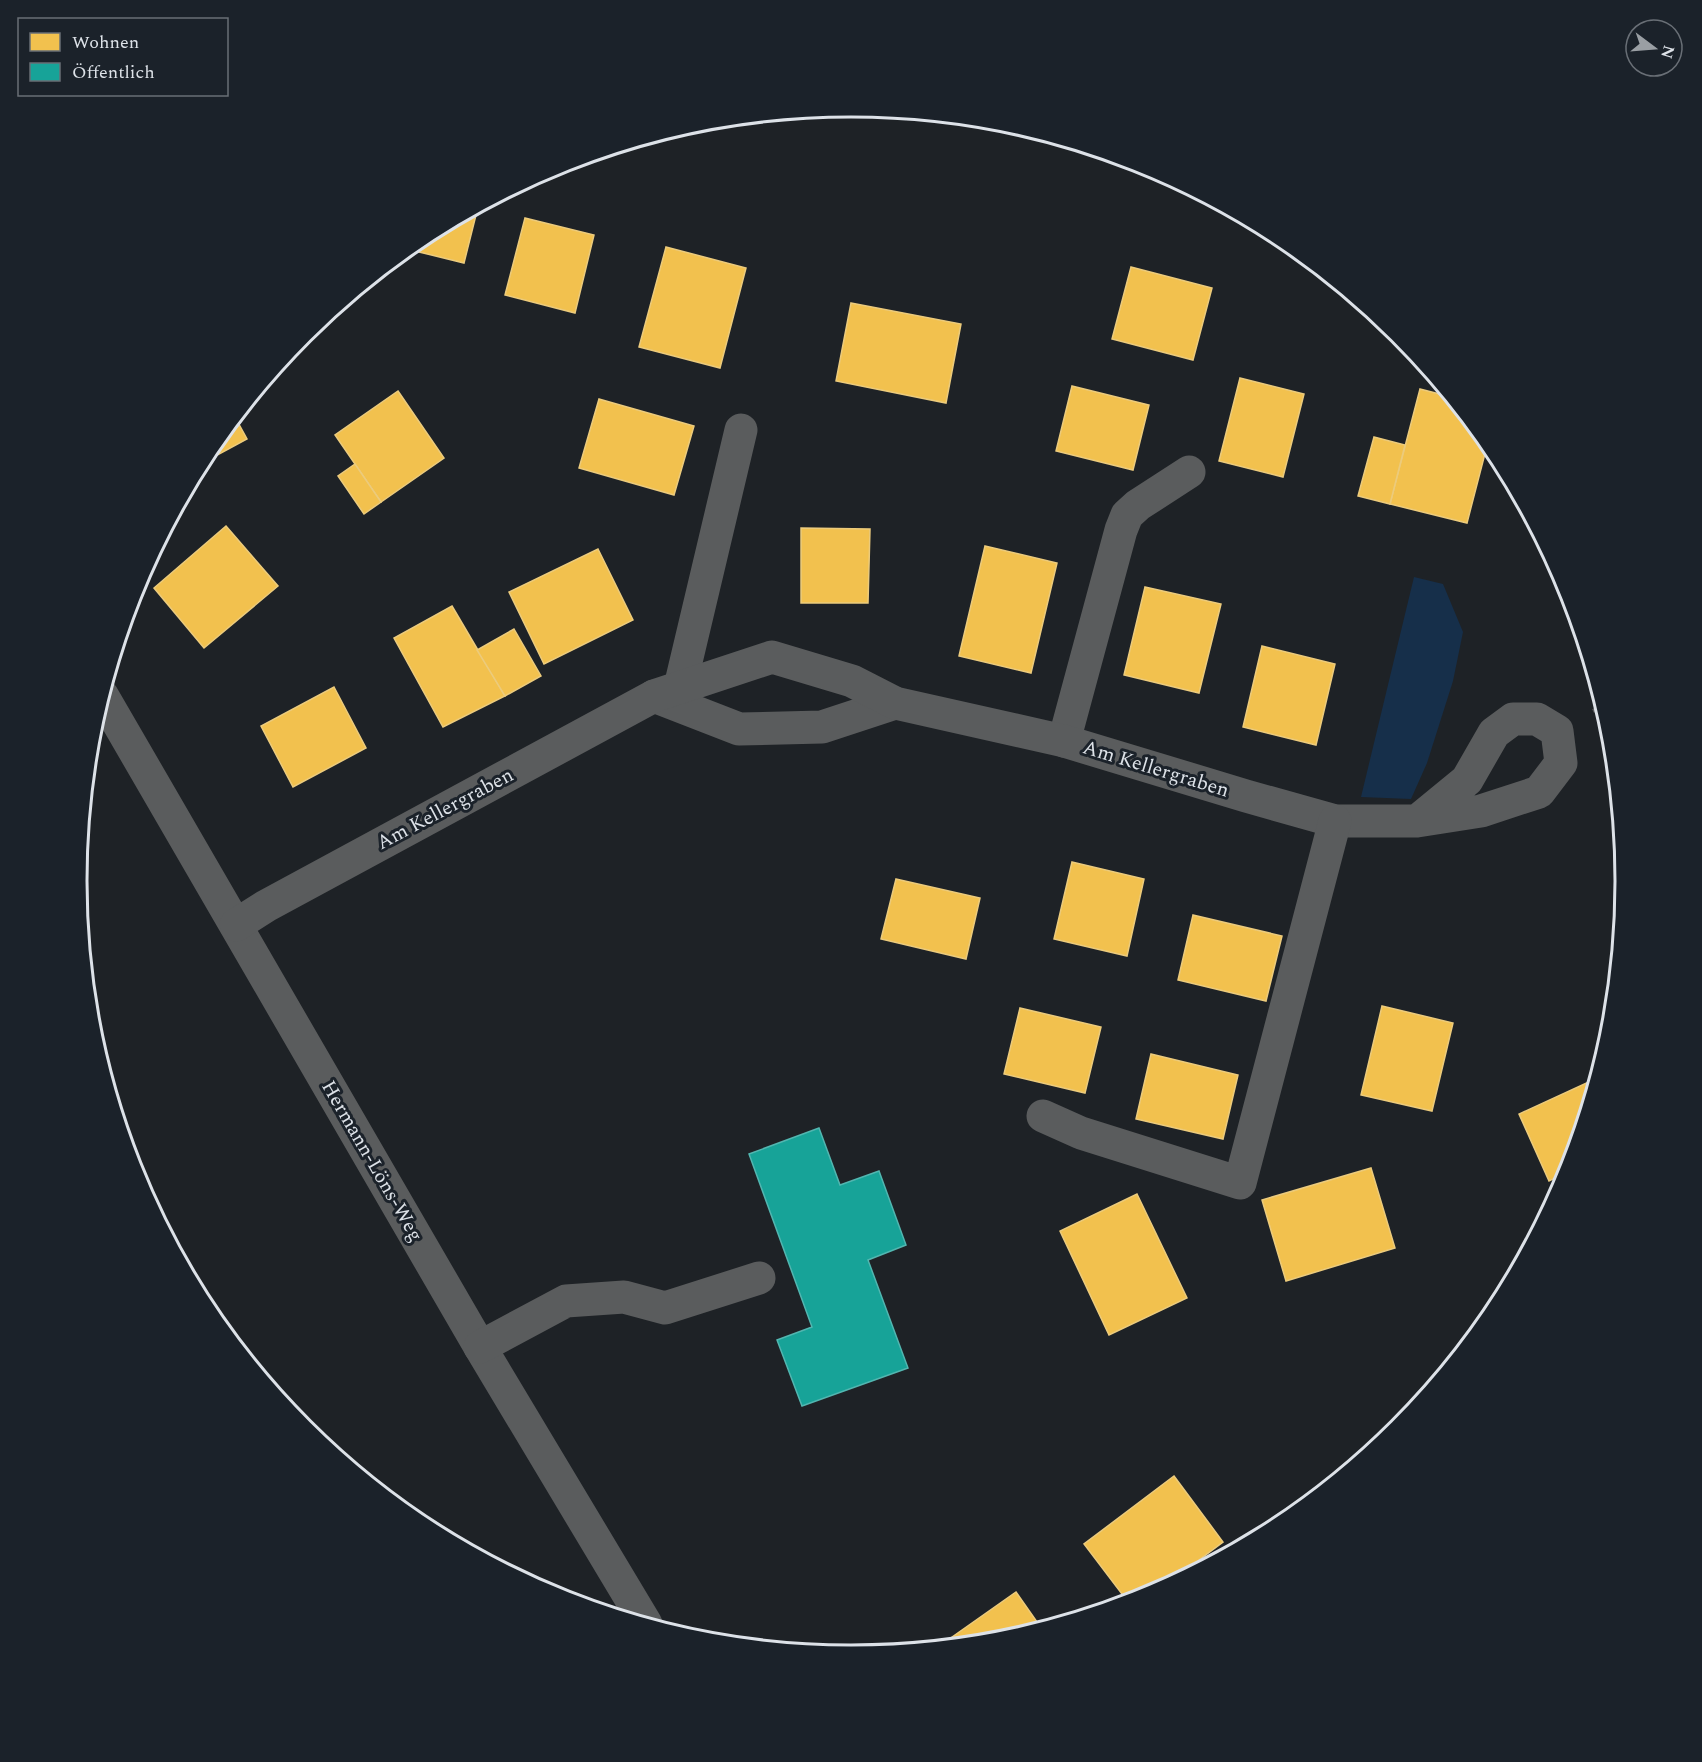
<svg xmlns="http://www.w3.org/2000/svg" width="1702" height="1762" font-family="Spectral,serif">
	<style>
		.green { fill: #162f4a }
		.homes { fill: #f2c14e; stroke: #eccb7c; stroke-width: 1.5 }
		.public { fill: #17a398; stroke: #52b6b0; stroke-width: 1.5 }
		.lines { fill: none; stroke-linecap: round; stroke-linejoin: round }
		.path { stroke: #57595c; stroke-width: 4; stroke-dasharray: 4.5 4.5; stroke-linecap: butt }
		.minor { stroke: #5a5c5d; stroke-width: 33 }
		.labels { text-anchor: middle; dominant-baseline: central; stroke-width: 6; stroke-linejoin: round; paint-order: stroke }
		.street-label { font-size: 20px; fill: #dde2e8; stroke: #1b222a }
		.rim { fill: none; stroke: #dde2e8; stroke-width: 3 }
	</style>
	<rect width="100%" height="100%" fill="#1e2226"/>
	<!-- green -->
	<g class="green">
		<polygon points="963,118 1002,121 1152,168 1028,138"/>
		<polygon points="1414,577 1443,584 1463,632 1453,681 1427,763 1411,799 1361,797"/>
	</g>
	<!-- homes -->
	<g class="homes">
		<polygon points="478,207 464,263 407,249 421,237"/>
		<polygon points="525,218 594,235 575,313 505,295"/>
		<polygon points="666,247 746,268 720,368 639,347"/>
		<polygon points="1131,267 1212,288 1193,360 1112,339"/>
		<polygon points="851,303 961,324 946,403 836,381"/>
		<polygon points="1240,378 1304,394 1283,477 1219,461"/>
		<polygon points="1072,386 1149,405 1133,470 1056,451"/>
		<polygon points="1420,389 1451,397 1488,442 1467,523 1390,504"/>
		<polygon points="398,391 444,458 381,502 335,435"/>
		<polygon points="599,399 694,426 674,495 579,468"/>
		<polygon points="235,417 247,439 199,465 207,450"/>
		<polygon points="1374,437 1405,445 1390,504 1358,496"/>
		<polygon points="355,464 381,502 364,514 338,476"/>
		<polygon points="226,526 278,586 204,648 154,588"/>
		<polygon points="801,528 870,529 868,603 801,603"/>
		<polygon points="985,546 1057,563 1031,673 959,656"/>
		<polygon points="598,549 633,620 544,664 509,592"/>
		<polygon points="1145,587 1221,604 1199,693 1124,675"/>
		<polygon points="452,606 505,696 443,727 394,638"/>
		<polygon points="514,629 541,676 505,696 477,650"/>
		<polygon points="1262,646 1335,664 1316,745 1243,727"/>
		<polygon points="334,687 366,748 293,787 261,726"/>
		<polygon points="1072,862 1144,879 1127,956 1054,939"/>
		<polygon points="896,879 980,898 966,959 881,939"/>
		<polygon points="1193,915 1282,936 1266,1001 1178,980"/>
		<polygon points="1382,1006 1453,1023 1432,1111 1361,1095"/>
		<polygon points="1020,1008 1101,1027 1085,1093 1004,1074"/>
		<polygon points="1604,1044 1607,1045 1569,1171 1549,1181 1519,1114 1591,1081"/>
		<polygon points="1151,1054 1238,1075 1223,1139 1136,1119"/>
		<polygon points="1371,1168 1395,1248 1286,1281 1262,1200"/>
		<polygon points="1137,1194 1187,1298 1109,1335 1060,1231"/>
		<polygon points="1174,1476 1223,1542 1156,1592 1147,1597 1128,1602 1084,1544"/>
		<polygon points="1016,1592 1042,1629 1002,1641 938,1647"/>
	</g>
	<!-- public -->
	<polygon class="public" points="819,1128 840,1185 879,1171 906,1245 868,1260 908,1368 802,1406 777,1340 812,1327 749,1154"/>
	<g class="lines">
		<!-- path -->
		<polyline class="path" points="1593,711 1603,706"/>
		<!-- minor -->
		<g class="minor">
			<polyline points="680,687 741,430"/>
			<polyline points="102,695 480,1347 646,1624"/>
			<polyline points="654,696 739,729 822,727 895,703"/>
			<polyline points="1064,741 1121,530 1127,515 1138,505 1189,472"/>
			<polyline points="236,925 266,906 654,696 772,657 852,681 895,703 1064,741 1246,796 1335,821 1417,821 1481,811 1539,792 1561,763 1557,731 1537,719 1513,719 1494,733 1467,780 1417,821"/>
			<polyline points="1043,1116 1081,1133 1240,1183 1335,821"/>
			<polyline points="480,1347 566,1301 624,1297 665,1308 759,1278"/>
		</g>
	</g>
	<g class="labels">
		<!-- street labels -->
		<g class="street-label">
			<text transform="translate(1156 769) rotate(17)">Am Kellergraben</text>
			<text transform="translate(445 809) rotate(-28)">Am Kellergraben</text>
			<text transform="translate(372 1161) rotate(60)">Hermann-Löns-Weg</text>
		</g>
	</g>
	<!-- crop -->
	<path d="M0 0H1702V1762H0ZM87 881a764 764 0 1 1 1528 0a764 764 0 1 1-1528 0Z" fill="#1b222a" fill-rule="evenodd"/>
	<path class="rim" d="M87 881a764 764 0 1 1 1528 0a764 764 0 1 1-1528 0Z"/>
	<!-- legend -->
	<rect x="18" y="18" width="210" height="78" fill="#1b222a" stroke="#696f76" stroke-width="1.5"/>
	<rect x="30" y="33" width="30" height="18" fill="#f2c14e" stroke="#696f76" stroke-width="1.5"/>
	<text x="72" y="48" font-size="18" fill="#dde2e8">Wohnen</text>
	<rect x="30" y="63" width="30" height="18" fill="#17a398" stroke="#696f76" stroke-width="1.5"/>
	<text x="72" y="78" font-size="18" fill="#dde2e8">Öffentlich</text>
	<!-- north arrow -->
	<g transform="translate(1654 48) rotate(106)"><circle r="28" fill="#1b222a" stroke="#696f76" stroke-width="1.5"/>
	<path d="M0-4.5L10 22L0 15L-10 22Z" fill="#9a9fa4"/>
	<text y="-9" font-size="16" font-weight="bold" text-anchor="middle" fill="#dde2e8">N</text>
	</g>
</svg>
